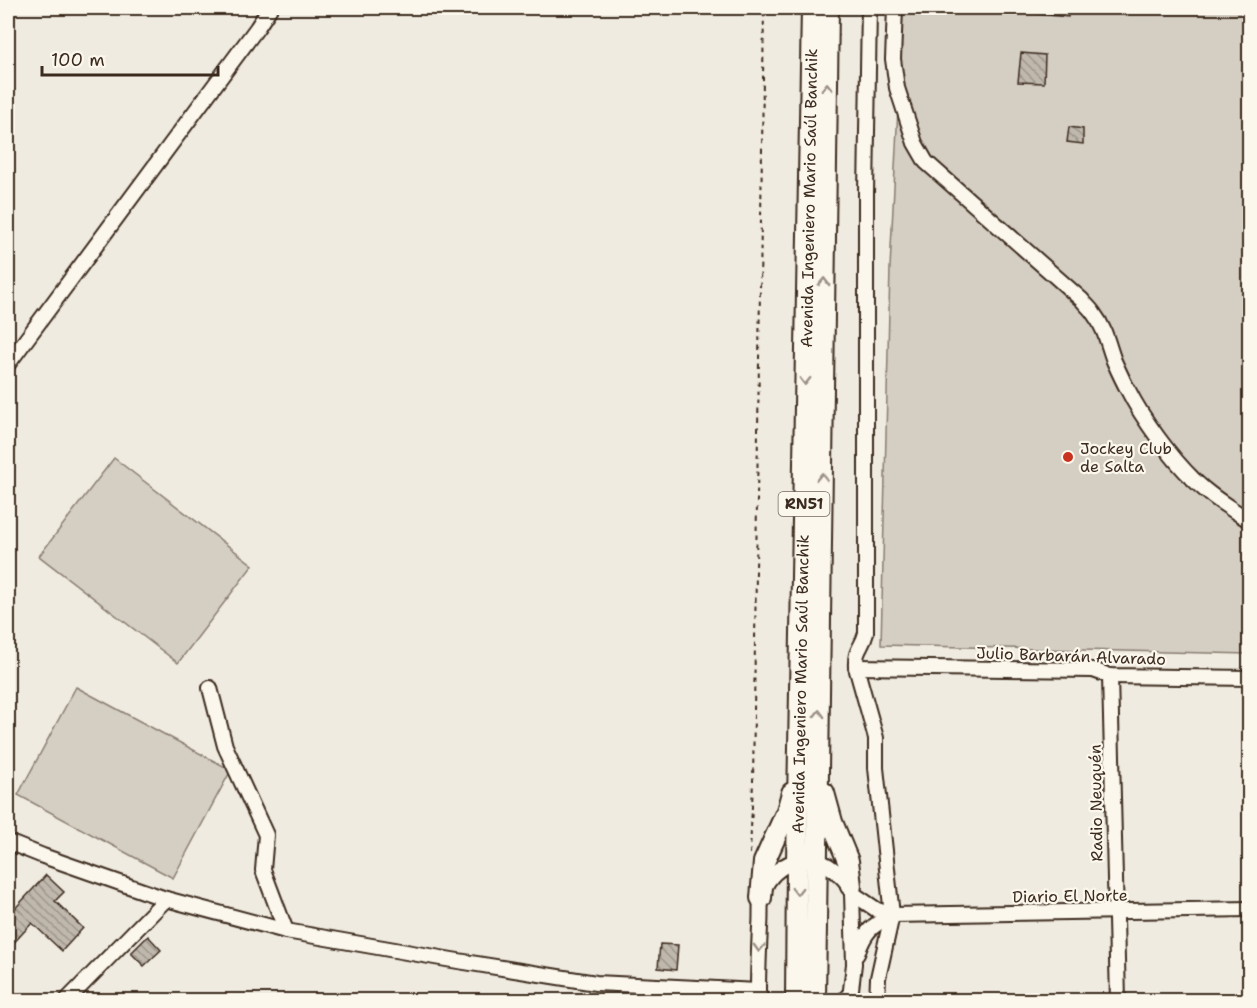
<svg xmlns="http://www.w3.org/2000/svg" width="1257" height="1008" font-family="'Shantell Sans',sans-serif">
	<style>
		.grass { fill: #d5cec3; stroke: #887c70; stroke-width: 1.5 }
		.building { fill: url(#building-back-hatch); stroke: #3b2a1e; stroke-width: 1.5 }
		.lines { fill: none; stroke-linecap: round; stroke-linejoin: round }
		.minor-casing { stroke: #3b2a1e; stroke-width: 18 }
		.highway-casing { stroke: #3b2a1e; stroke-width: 24 }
		.path { stroke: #3b2a1e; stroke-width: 2; stroke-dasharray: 4.5 4.5; stroke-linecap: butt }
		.minor { stroke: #fbf7ec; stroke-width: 14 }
		.highway { stroke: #fbf7ec; stroke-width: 20 }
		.oneway { stroke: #9b9085 }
		.poi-dot { fill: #c8321e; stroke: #fbf7ec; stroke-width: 2 }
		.labels { text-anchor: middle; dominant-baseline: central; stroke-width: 4.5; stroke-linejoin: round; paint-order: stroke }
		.shield { fill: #fbf7ec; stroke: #75685c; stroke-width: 1.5 }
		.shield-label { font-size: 15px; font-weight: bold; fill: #3b2a1e }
		.street-label { font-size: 16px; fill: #3b2a1e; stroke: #fbf7ec }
		.poi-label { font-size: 16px; fill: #3b2a1e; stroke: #fbf7ec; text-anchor: start }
	</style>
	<defs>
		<pattern id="building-back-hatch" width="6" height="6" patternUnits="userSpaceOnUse" patternTransform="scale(1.5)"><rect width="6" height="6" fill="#c0b8ad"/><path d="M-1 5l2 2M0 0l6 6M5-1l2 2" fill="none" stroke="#9d968c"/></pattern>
	</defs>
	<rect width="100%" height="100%" fill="#f0ebe0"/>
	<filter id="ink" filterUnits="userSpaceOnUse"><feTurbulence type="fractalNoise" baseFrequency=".0167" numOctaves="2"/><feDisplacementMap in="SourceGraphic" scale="12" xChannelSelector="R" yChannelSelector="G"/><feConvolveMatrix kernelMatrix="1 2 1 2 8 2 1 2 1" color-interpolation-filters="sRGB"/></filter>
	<g filter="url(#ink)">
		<!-- grass -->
		<g class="grass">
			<polygon points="903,8 1249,8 1249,654 881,645 890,268"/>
			<polygon points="114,458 253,565 178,663 39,556"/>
			<polygon points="76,687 231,770 173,878 18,795"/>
		</g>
		<!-- building -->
		<g class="building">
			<polygon points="1038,8 1068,8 1068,17 1038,14"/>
			<polygon points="1021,53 1045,55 1044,83 1018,82"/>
			<polygon points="1069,127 1083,129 1083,144 1067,142"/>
			<polygon points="46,875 64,892 55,901 83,928 62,951 32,923 8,949 8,916"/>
			<polygon points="148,936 161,950 144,966 131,953"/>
			<polygon points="660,944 678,945 676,970 658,968"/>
		</g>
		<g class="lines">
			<defs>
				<g id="minor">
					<path d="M869,8L866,193V633C862,649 855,648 856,667L876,738V768L892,915L878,978L877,1000"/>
					<path d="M895,8L893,59L897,88L915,143L926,162L1082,300C1086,305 1091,309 1094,314C1105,328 1108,345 1114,361C1118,370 1123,381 1128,390C1142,418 1171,458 1194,480C1210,496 1230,508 1250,521"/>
					<polyline points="8,364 257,28 270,8"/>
					<polyline points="856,667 1093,670 1110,676 1250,678"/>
					<polyline points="1110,676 1118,1000"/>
					<polyline points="210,688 225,746 266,835 263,870 286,931"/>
					<polyline points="8,842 43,856 166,899 286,931 452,960 596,983 758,991"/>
					<polyline points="852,893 877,910 892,915 1250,909"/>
					<path d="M857,954C865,931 871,926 892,915"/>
					<path d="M759,999L757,997L758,991C758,970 759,948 760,927C761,918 760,908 761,899C766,871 794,854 820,862C831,865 850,882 852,893L854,964L850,998L848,1000"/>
					<polyline points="67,1000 166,899"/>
				</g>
				<g id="highway">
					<polyline points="824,793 832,822 848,861 851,886"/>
					<polyline points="761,898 764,862 787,811 792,793"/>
					<polyline points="757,997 758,1000"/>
					<path id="s1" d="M796,1000L797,861L812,8"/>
					<polyline points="815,1000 828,8"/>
					<polyline points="850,1000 850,998"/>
				</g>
			</defs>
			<!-- minor casing -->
			<use href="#minor" class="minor-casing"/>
			<!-- highway casing -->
			<use href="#highway" class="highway-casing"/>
			<!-- path -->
			<polyline class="path" points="750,854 753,782 764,8"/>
			<!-- minor -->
			<use href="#minor" class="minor"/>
			<!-- highway -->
			<use href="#highway" class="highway"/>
		</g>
		<!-- one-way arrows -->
		<defs><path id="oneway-chevron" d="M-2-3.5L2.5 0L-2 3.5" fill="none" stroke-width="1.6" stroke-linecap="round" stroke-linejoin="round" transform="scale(1.5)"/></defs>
		<g class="oneway">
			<use href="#oneway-chevron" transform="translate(827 87) rotate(-89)"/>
			<use href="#oneway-chevron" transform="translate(824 282) rotate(-89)"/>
			<use href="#oneway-chevron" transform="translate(805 381) rotate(91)"/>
			<use href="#oneway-chevron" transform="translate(822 477) rotate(-89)"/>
			<use href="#oneway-chevron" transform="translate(819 714) rotate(-89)"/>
			<use href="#oneway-chevron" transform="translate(797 891) rotate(90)"/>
			<use href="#oneway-chevron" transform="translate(759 948) rotate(92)"/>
		</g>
	</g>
	<!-- markers -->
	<circle class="poi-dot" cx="1068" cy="457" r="6"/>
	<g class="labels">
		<!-- shield labels -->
		<rect class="shield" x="778.5" y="492" width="51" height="24" rx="4.5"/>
		<g class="shield-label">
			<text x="804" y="504">RN51</text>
		</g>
		<!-- street labels -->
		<g class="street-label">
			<text stroke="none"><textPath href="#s1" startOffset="802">Avenida Ingeniero Mario Saúl Banchik</textPath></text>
			<text transform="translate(1071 656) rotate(2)">Julio Barbarán Alvarado</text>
			<text stroke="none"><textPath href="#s1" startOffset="316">Avenida Ingeniero Mario Saúl Banchik</textPath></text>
			<text transform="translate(1096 803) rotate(-91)">Radio Neuquén</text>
			<text transform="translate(1070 896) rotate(-1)">Diario El Norte</text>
		</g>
		<!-- poi labels -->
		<g class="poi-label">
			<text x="1080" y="448">Jockey Club<tspan x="1080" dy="18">de Salta</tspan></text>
		</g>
	</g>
	<!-- margin -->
	<rect width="1257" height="1008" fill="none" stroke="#fbf7ec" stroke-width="30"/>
	<rect x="15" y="15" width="1227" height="978" fill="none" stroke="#3b2a1e" stroke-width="2" filter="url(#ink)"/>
	<!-- scale -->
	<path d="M42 66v9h176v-9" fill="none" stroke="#3b2a1e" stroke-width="3"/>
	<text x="51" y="66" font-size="18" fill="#3b2a1e" stroke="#fbf7ec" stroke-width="4.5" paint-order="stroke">100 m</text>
</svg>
